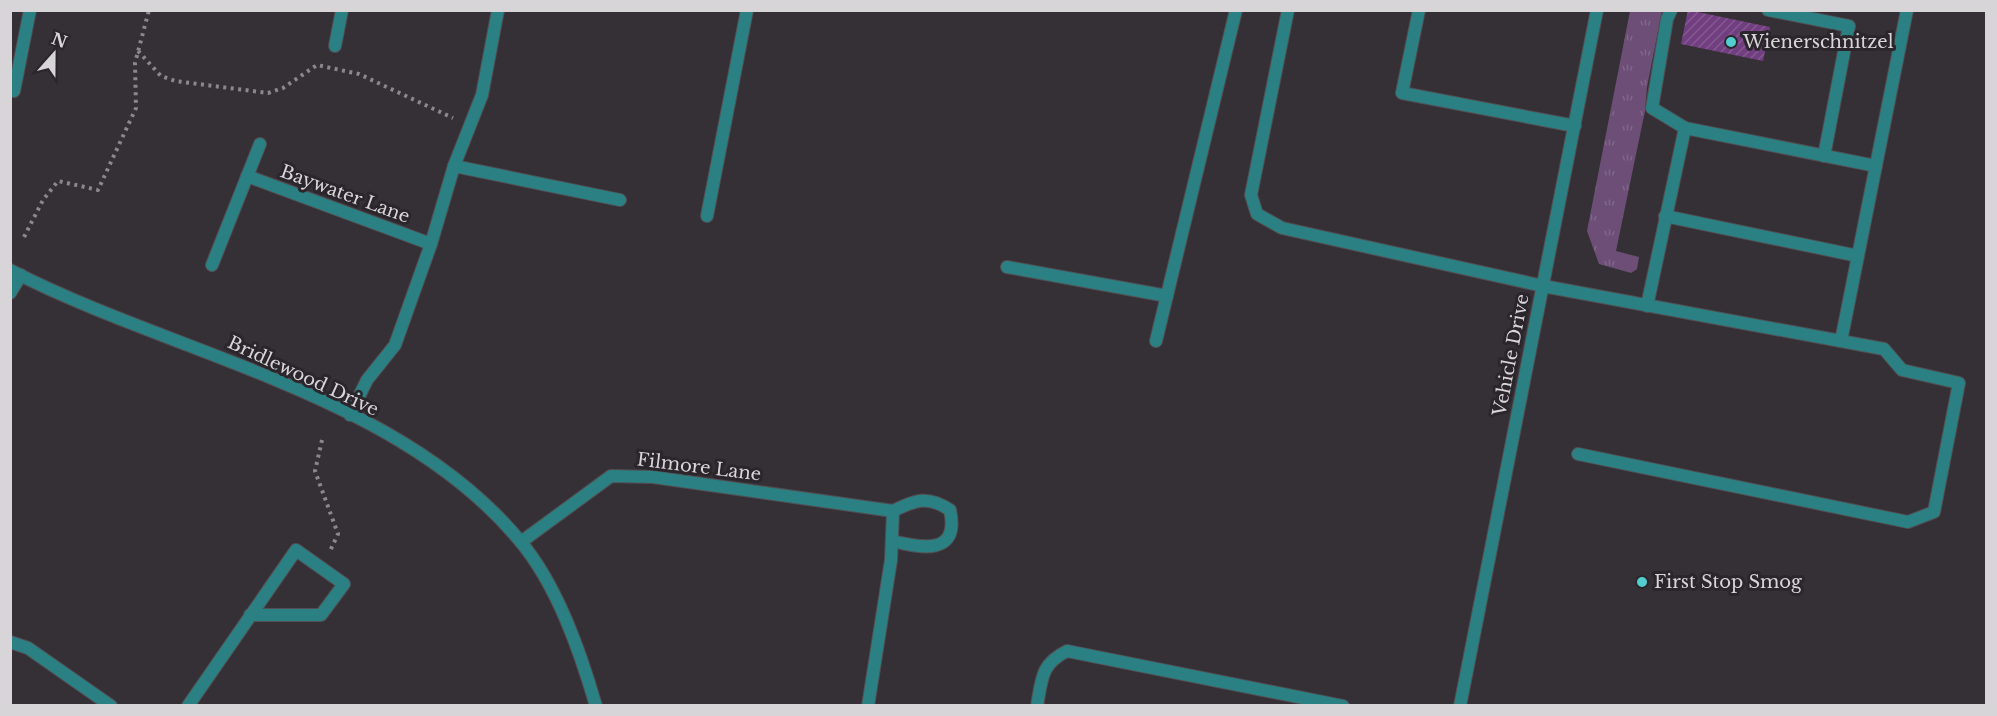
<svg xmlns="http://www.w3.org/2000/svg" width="1997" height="716" font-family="'Libre Baskerville',serif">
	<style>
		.grass { fill: url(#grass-tufts) }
		.building { fill: url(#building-hatch) }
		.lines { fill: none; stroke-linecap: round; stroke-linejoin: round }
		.service-casing { stroke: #524e53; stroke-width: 14 }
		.minor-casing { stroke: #524e53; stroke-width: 14 }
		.tertiary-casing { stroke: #524e53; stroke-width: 14 }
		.path { stroke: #8b878c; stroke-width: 4; stroke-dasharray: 3 4.5; stroke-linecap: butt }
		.service { stroke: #2a8082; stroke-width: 12 }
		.minor { stroke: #2a8082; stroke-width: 12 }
		.tertiary { stroke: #2a8082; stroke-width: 12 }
		.poi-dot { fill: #52cdd0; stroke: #2b262c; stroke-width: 2 }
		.labels { text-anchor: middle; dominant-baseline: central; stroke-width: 6; stroke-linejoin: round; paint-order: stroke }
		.poi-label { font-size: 18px; fill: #d8d5d9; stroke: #2b262c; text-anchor: start }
		.street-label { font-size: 18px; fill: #d8d5d9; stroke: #2b262c }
	</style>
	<defs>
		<pattern id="grass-tufts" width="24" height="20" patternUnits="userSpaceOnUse" patternTransform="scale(1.5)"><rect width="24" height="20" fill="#6c4e76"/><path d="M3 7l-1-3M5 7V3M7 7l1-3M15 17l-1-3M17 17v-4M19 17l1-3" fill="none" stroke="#806789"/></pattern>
		<pattern id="building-hatch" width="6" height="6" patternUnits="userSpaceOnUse" patternTransform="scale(1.5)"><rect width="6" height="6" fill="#713e80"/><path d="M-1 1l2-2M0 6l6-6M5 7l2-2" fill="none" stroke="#845991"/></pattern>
	</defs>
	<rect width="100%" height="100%" fill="#353036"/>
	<!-- grass -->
	<polygon class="grass" points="1630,11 1662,11 1647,87 1645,111 1616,251 1639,257 1637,269 1631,273 1599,264 1587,231"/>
	<!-- building -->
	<polygon class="building" points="1688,10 1770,27 1763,61 1681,44"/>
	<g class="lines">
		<defs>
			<g id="service">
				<polyline points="1288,10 1251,195 1257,214 1282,228 1543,286 1884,349 1902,370 1959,383 1934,512 1908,522 1578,454"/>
				<polyline points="1419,10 1402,93 1575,126"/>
				<polyline points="1671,10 1667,19 1652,108 1685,128"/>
				<polyline points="1768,10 1849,26 1824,156"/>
				<polyline points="707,216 747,10"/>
				<polyline points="1665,216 1858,256"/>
				<polyline points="1007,267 1167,296"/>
				<polyline points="1647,306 1685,128 1876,166"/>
				<polyline points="1156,341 1236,10"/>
				<polyline points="1841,341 1907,10"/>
				<path d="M1037,706C1042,678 1041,664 1067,651L1343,706"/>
			</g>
			<g id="minor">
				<polyline points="335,46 342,10"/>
				<polyline points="14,91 30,10"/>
				<polyline points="454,166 620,200"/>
				<polyline points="247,176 431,244"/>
				<polyline points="212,265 260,144"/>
				<polyline points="10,293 21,275"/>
				<polyline points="350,415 367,380 395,345 431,244 454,166 482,95 498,10"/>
				<path d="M892,541C921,548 960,556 950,510C928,495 915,500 893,511"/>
				<polyline points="521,542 611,476 653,477 893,511 891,560 868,706"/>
				<polyline points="10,642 28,648 111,706"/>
				<polyline points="188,706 296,550 344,584 321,615 250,615"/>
				<polyline points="1460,706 1597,10"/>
			</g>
			<path id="tertiary" d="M10,270C174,355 398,393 520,541C557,585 580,651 596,706"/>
		</defs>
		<!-- service casing -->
		<use href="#service" class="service-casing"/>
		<!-- minor casing -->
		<use href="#minor" class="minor-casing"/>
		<!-- tertiary casing -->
		<use href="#tertiary" class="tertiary-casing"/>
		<!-- path -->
		<g class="path">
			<polyline points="138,51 161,76 175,81 268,93 283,88 317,65 359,74 453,118"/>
			<polyline points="24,237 43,200 58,181 98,190 136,108 135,63 149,10"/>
			<polyline points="322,440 315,471 338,534 330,551"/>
		</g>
		<!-- service -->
		<use href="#service" class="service"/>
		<!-- minor -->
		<use href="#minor" class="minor"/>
		<!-- tertiary -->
		<use href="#tertiary" class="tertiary"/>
	</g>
	<!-- markers -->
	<g class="poi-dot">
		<circle cx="1731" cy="42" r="6"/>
		<circle cx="1642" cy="582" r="6"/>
	</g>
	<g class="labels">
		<!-- poi labels -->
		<g class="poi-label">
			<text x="1743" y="42">Wienerschnitzel</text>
			<text x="1654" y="582">First Stop Smog</text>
		</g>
		<!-- street labels -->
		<g class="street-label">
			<text transform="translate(345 194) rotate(20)">Baywater Lane</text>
			<text transform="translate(1511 355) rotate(-79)">Vehicle Drive</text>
			<text transform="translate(303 376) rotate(25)">Bridlewood Drive</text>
			<text transform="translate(699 467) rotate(7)">Filmore Lane</text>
		</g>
	</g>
	<!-- border -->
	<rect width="1997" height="716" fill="none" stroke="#d8d5d9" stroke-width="24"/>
	<!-- north arrow -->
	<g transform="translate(54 54) rotate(21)" stroke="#2b262c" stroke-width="4.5" paint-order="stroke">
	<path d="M0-4.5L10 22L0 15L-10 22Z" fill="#d8d5d9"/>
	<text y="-9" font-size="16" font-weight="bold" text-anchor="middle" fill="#d8d5d9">N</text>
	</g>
</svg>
